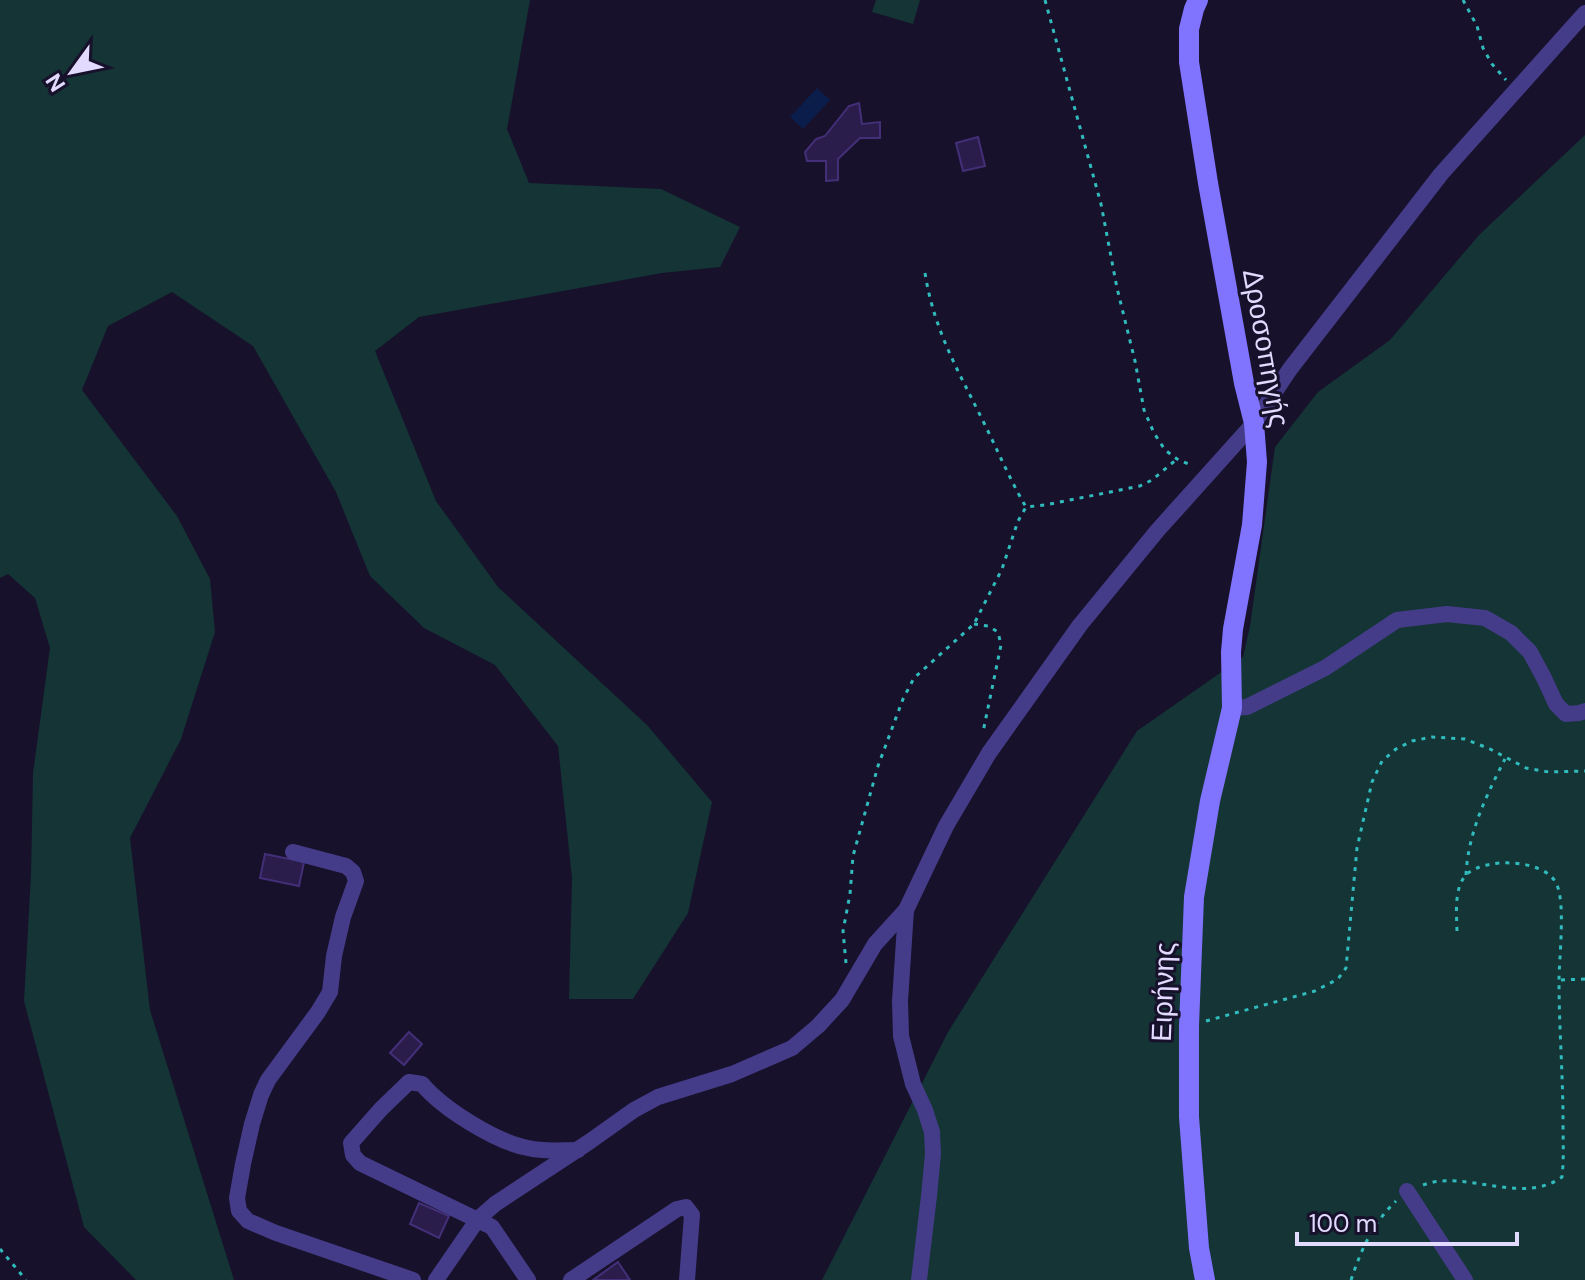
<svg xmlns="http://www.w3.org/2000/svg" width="1585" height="1280" font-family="'DM Sans',sans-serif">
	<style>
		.green { fill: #143435 }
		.water { fill: #0b1d4a }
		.building { fill: #2a1d4c; stroke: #432f78; stroke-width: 2 }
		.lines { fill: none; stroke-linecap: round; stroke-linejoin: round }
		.path { stroke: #31bbbd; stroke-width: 3; stroke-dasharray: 4 6; stroke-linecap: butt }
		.street { stroke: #453c89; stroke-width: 16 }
		.secondary { stroke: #8073fe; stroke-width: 20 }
		.labels { text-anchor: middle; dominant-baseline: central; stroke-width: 6; stroke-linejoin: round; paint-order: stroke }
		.street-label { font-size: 28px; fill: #e2dbff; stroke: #17112b }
	</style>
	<rect width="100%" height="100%" fill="#17112b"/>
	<!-- green -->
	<g class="green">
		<polygon points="0,0 530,0 507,129 529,183 661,189 740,227 720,267 662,273 419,317 375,351 436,501 498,587 647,725 712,802 688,913 633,999 569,999 572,878 558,746 495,665 424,628 370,576 336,492 253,346 172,292 108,326 82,390 177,516 210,579 215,632 181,739 130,838 150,1010 234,1280 136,1280 84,1227 24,1001 31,875 33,773 50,648 35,598 8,574 0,578"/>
		<polygon points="876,0 920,0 913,24 872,12"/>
		<polygon points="1585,135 1585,1280 822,1280 948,1032 1137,731 1243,657 1250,626 1275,447 1318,392 1390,340 1479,235"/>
	</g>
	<!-- water -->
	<polygon class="water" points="817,88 830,100 803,129 790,117"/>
	<!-- building -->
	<g class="building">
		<polygon points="859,103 862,124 880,122 880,138 860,138 838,159 838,180 826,181 826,161 807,161 805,152 816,139 825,136 849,106"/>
		<polygon points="978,137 985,166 963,171 956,143"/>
		<polygon points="265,854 304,862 299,886 260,878"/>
		<polygon points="409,1032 422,1044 404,1065 390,1053"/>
		<polygon points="419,1203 449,1216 439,1238 410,1224"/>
		<polygon points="618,1262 630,1280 593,1280"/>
	</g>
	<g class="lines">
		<!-- path -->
		<g class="path">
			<polyline points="1045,0 1101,204 1117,288 1135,361 1144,410 1154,433 1165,450 1177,459 1193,466"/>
			<polyline points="1463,0 1477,26 1483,48 1492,64 1506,80"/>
			<path d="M925,273C934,331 959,372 984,423C998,451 1010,480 1026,507"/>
			<polyline points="974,624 988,626 998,632 1001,645 983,732"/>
			<path d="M1466,875C1468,833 1486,796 1505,759"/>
			<polyline points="846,963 843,931 850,894 853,856 878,766 903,699 914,678 974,624 1002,569 1018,521 1026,507 1045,505 1140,486 1152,480 1177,459"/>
			<polyline points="1561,980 1585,979"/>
			<polyline points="1206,1021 1315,991 1338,979 1346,968 1357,848 1372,782 1382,761 1396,749 1412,741 1432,737 1465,739 1490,749 1526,768 1549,772 1585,771"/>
			<path d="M1423,1185C1465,1169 1522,1206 1562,1177C1564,1159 1563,1141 1563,1122C1563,1075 1559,1028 1559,981C1559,958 1566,901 1556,883C1544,859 1486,857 1467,874C1453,887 1457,916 1457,933"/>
			<polyline points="0,1249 26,1280"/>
			<path d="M1351,1280C1361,1250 1373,1223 1396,1201"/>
		</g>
		<!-- street -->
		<g class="street">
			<polyline points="1232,708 1247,707 1325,668 1397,620 1447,614 1485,618 1511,633 1530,652 1544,678 1556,704 1566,714 1579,713 1585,711"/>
			<polyline points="293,852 346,866 353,872 356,881 343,917 334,956 330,992 318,1012 268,1080 261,1095 252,1124 243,1164 237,1198 239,1211 248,1221 276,1233 413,1280"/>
			<polyline points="906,910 900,1001 901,1036 913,1084 925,1110 932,1132 933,1154 929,1196 919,1280"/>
			<polyline points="1407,1191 1465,1280"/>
			<polyline points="436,1280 478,1219 495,1204 589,1142 634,1110 658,1097 732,1074 792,1048 818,1026 842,1000 875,944 906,910 946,826 989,753 1080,625 1157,531 1254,423 1290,369 1441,174 1585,13"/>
			<path d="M528,1280L492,1227L360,1163L353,1155L351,1143L381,1109L409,1082L422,1084C443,1109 496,1142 528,1148C544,1152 561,1150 578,1150"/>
			<polyline points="571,1280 677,1209 686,1207 692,1215 687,1280"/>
		</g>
		<!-- secondary -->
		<polyline class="secondary" points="1198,0 1194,9 1189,29 1189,62 1208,183 1244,383 1254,423 1257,462 1252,525 1233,629 1231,652 1232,708 1210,801 1194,897 1189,1026 1189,1117 1199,1248 1205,1280"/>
	</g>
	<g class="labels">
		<!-- street labels -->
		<g class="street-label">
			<text transform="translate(1266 348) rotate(80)">Δροσοπηγής</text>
			<text transform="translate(1163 992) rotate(-88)">Ειρήνης</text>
		</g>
	</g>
	<!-- north arrow -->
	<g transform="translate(72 72) rotate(237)" stroke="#17112b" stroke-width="6" paint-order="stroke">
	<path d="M0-6L14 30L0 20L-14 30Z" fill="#e2dbff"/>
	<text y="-12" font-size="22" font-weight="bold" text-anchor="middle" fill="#e2dbff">N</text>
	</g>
	<!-- scale -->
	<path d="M1297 1232v12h220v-12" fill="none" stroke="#e2dbff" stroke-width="4"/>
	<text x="1309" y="1232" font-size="24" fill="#e2dbff" stroke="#17112b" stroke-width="6" paint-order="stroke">100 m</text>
</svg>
